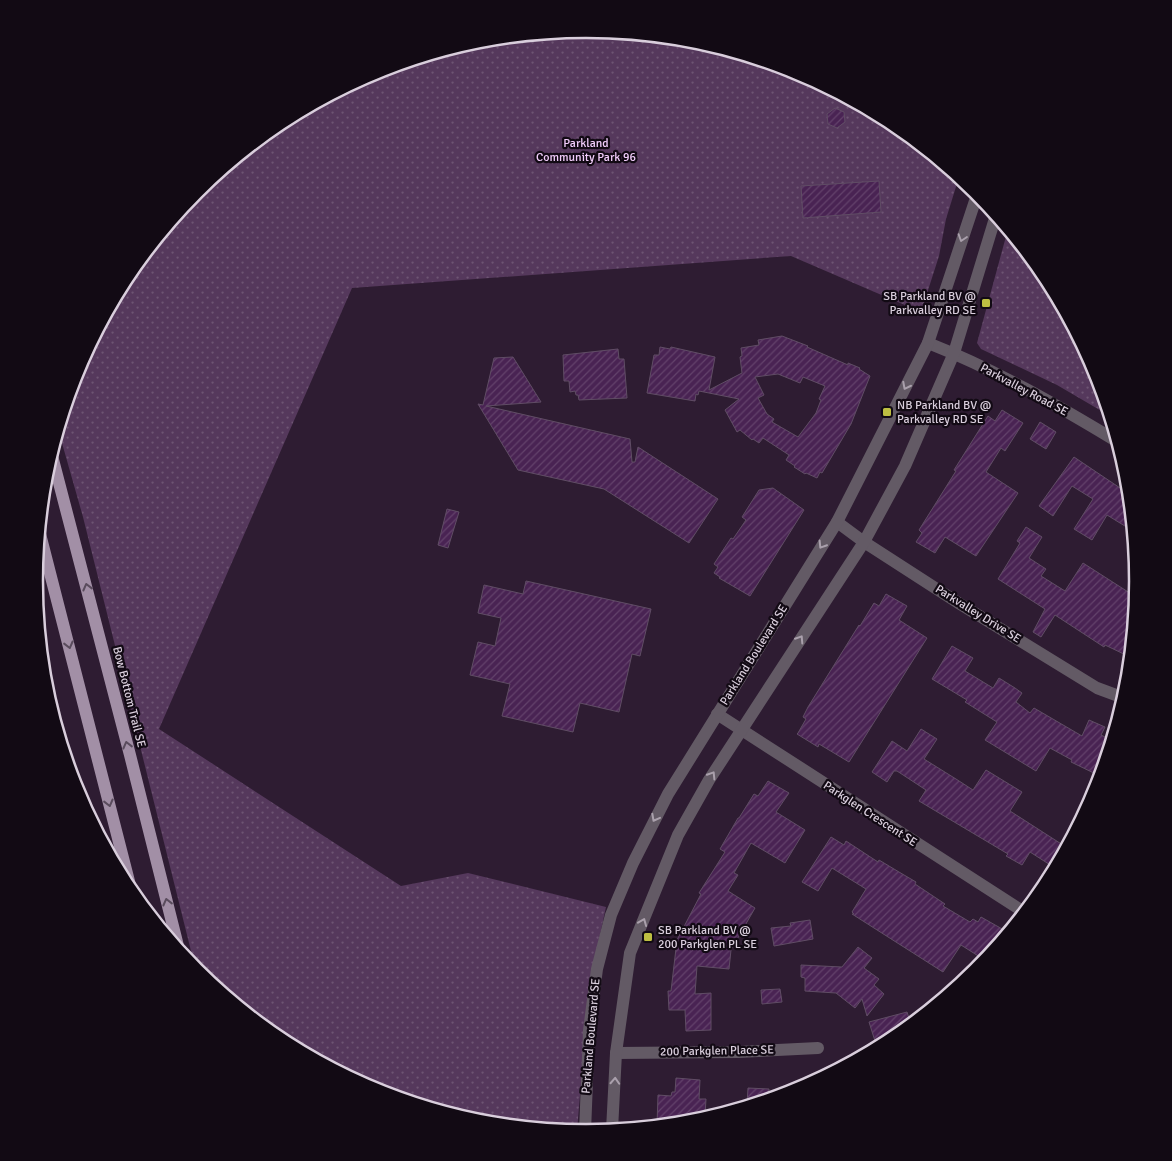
<svg xmlns="http://www.w3.org/2000/svg" width="1172" height="1161" font-family="Signika,sans-serif">
	<style>
		.park { fill: url(#park-dots) }
		.building { fill: url(#building-hatch); stroke: #604d65; fill-rule: evenodd }
		.lines { fill: none; stroke-linecap: round; stroke-linejoin: round }
		.minor { stroke: #635a65; stroke-width: 12 }
		.major { stroke: #a28fa6; stroke-width: 12 }
		.oneway { stroke: #aaa0ac }
		.oneway2 { stroke: #5a4c5d }
		.poi-dot { fill: #bebf42; stroke: #120a14; stroke-width: 2 }
		.labels { text-anchor: middle; dominant-baseline: central; stroke-width: 4.5; stroke-linejoin: round; paint-order: stroke }
		.park-label { font-size: 12px; fill: #f3cefc; stroke: #120a14 }
		.poi-label { font-size: 12px; fill: #d9cedc; stroke: #120a14; text-anchor: start }
		.street-label { font-size: 12px; fill: #d9cedc; stroke: #120a14 }
		.rim { fill: none; stroke: #d9cedc; stroke-width: 2.5 }
	</style>
	<defs>
		<pattern id="park-dots" width="8" height="8" patternUnits="userSpaceOnUse" patternTransform="scale(1.25)"><rect width="8" height="8" fill="#55385c"/><path d="M2 2h.1M6 6h.1" fill="none" stroke="#6d5473" stroke-width="1.8" stroke-linecap="round"/></pattern>
		<pattern id="building-hatch" width="6" height="6" patternUnits="userSpaceOnUse" patternTransform="scale(1.25)"><rect width="6" height="6" fill="#492353"/><path d="M-1 1l2-2M0 6l6-6M5 7l2-2" fill="none" stroke="#63426b"/></pattern>
	</defs>
	<rect width="100%" height="100%" fill="#2e1c32"/>
	<!-- park -->
	<g class="park">
		<polygon points="586,29 694,39 797,71 893,122 959,177 946,219 939,256 921,312 791,256 352,288 159,729 401,886 468,873 606,907 593,967 586,1023 577,1131 478,1122 375,1090 279,1039 196,971 83,517 58,429 76,369 127,274 196,190 280,122 375,71 479,39"/>
		<polygon points="1008,229 1045,274 1096,370 1110,416 1057,385 981,349 977,343"/>
	</g>
	<!-- building -->
	<g class="building">
		<polygon points="835,108 844,112 845,122 837,128 828,124 827,114"/>
		<polygon points="879,181 881,212 803,218 801,186"/>
		<path d="M782,336L808,346L807,347L848,365V363L860,368L859,369L870,376L851,424L822,473L820,472L817,478L806,473L805,474L794,467L795,466L786,460L789,455L763,438L759,443L753,439L752,440L740,430L737,432L725,410L739,399L699,391L698,395L696,394L695,401L647,393L654,355H659L660,347L670,349L671,347L715,357L709,390L742,373L740,357L742,356L741,348L759,345L758,340ZM778,374L800,383L803,377L825,386L819,399L821,400L816,413L798,437L772,422L774,419L767,414L758,398L764,395L755,377Z"/>
		<polygon points="618,349 619,359 624,359 627,398 579,400 578,395 576,395 575,391 570,392 569,381 564,381 563,355"/>
		<polygon points="513,357 541,402 486,406 630,439 632,462 635,462 638,447 718,499 689,543 604,489 518,470 478,404 483,405 494,358"/>
		<polygon points="1002,410 1023,423 1005,451 1001,448 986,472 1018,493 976,556 945,537 935,553 916,542 922,533 919,530 956,471 954,470 988,416 995,421"/>
		<polygon points="1040,422 1056,432 1046,449 1030,439"/>
		<polygon points="1074,457 1129,494 1133,531 1107,515 1092,540 1074,529 1093,499 1072,486 1053,516 1039,506"/>
		<polygon points="773,488 804,510 750,596 719,578 720,577 714,573 718,567 714,564 731,538 733,539 746,520 742,517 759,490"/>
		<polygon points="447,509 459,512 448,548 438,545"/>
		<polygon points="1026,527 1042,537 1029,558 1046,569 1041,576 1065,591 1083,563 1136,597 1130,657 1105,645 1104,647 1055,615 1041,637 1033,632 1045,609 998,579 1020,543 1017,541"/>
		<polygon points="526,581 651,609 640,656 632,654 619,712 580,703 573,732 502,716 510,684 470,675 478,642 495,646 501,618 478,613 484,585 523,594"/>
		<polygon points="886,594 907,606 899,620 927,638 849,762 819,744 818,747 797,734 798,733 806,719 803,717 808,707 859,625 860,626 874,603 879,606"/>
		<polygon points="952,646 973,658 965,671 993,688 999,678 1015,688 1022,693 1016,702 1030,713 1034,708 1082,736 1089,720 1105,727 1101,735 1111,740 1100,776 1071,762 1072,760 1050,748 1036,771 985,740 997,722 965,702 967,700 932,679"/>
		<polygon points="921,729 937,739 924,759 956,779 973,790 986,770 1022,792 1010,811 1066,847 1055,868 1030,852 1022,865 1006,856 1008,854 919,801 926,790 897,771 894,771 887,782 872,772 892,741 907,751"/>
		<polygon points="768,781 789,793 776,812 805,830 785,863 751,843 734,873 738,875 728,891 755,908 731,950 729,969 697,966 695,994 711,993 711,1030 686,1031 685,1010 669,1010 668,991 671,991 677,940 701,894 699,893 725,852 720,849 738,818 739,818 754,794 758,796"/>
		<polygon points="831,837 844,845 846,841 878,862 879,860 899,872 916,882 915,884 945,904 943,906 970,922 973,919 978,922 981,917 1004,930 983,959 961,945 943,972 852,914 854,914 852,912 866,889 832,868 818,891 802,882"/>
		<polygon points="810,920 813,939 774,946 771,928 791,926 790,923"/>
		<polygon points="858,947 872,958 864,968 879,979 874,985 884,994 867,1016 862,999 855,1008 836,993 805,991 805,978 801,977 801,965 842,967"/>
		<polygon points="780,989 782,1002 762,1004 761,990"/>
		<polygon points="907,1012 911,1024 887,1042 886,1037 875,1041 869,1022"/>
		<polygon points="676,1078 700,1080 699,1099 706,1099 705,1115 683,1115 683,1123 657,1125 658,1095 671,1096 672,1092 675,1092"/>
		<polygon points="748,1088 769,1089 768,1099 747,1105"/>
	</g>
	<g class="lines">
		<!-- minor -->
		<g class="minor">
			<path d="M928,343C994,369 1057,405 1118,442"/>
			<polyline points="837,522 864,542 960,604 1097,688 1124,698"/>
			<polyline points="717,714 1024,912"/>
			<polyline points="616,1053 738,1052 818,1048"/>
			<polyline points="612,1130 616,1053 630,953 678,835 709,780 864,542 905,466 954,353 996,215"/>
			<polyline points="585,1132 589,1030 597,969 611,915 633,863 668,794 837,522 928,343 978,192"/>
		</g>
		<!-- major -->
		<g class="major">
			<polyline points="51,452 130,755 179,950"/>
			<polyline points="39,530 132,893"/>
		</g>
	</g>
	<!-- one-way arrows -->
	<defs><path id="oneway-chevron" d="M-2-3.5L2.5 0L-2 3.5" fill="none" stroke-width="1.6" stroke-linecap="round" stroke-linejoin="round" transform="scale(1.25)"/></defs>
	<g class="oneway">
		<use href="#oneway-chevron" transform="translate(962 238) rotate(108)"/>
		<use href="#oneway-chevron" transform="translate(906 386) rotate(117)"/>
		<use href="#oneway-chevron" transform="translate(822 545) rotate(122)"/>
		<use href="#oneway-chevron" transform="translate(800 639) rotate(-57)"/>
		<use href="#oneway-chevron" transform="translate(712 775) rotate(-58)"/>
		<use href="#oneway-chevron" transform="translate(655 818) rotate(118)"/>
		<use href="#oneway-chevron" transform="translate(643 922) rotate(-68)"/>
		<use href="#oneway-chevron" transform="translate(615 1081) rotate(-87)"/>
	</g>
	<g class="oneway2">
		<use href="#oneway-chevron" transform="translate(87 587) rotate(-104)"/>
		<use href="#oneway-chevron" transform="translate(69 645) rotate(76)"/>
		<use href="#oneway-chevron" transform="translate(127 745) rotate(-104)"/>
		<use href="#oneway-chevron" transform="translate(109 803) rotate(76)"/>
		<use href="#oneway-chevron" transform="translate(167 902) rotate(-104)"/>
	</g>
	<!-- markers -->
	<g class="poi-dot">
		<rect x="981" y="298" width="10" height="10" rx="2.5"/>
		<rect x="882" y="407" width="10" height="10" rx="2.5"/>
		<rect x="643" y="932" width="10" height="10" rx="2.5"/>
	</g>
	<g class="labels">
		<!-- park labels -->
		<g class="park-label">
			<text x="586" y="143">Parkland<tspan x="586" dy="14">Community Park 96</tspan></text>
		</g>
		<!-- poi labels -->
		<g class="poi-label">
			<text x="976" y="296" text-anchor="end">SB Parkland BV @<tspan x="976" dy="14">Parkvalley RD SE</tspan></text>
			<text x="897" y="405">NB Parkland BV @<tspan x="897" dy="14">Parkvalley RD SE</tspan></text>
			<text x="658" y="930">SB Parkland BV @<tspan x="658" dy="14">200 Parkglen PL SE</tspan></text>
		</g>
		<!-- street labels -->
		<g class="street-label">
			<text transform="translate(1024 390) rotate(28)">Parkvalley Road SE</text>
			<text transform="translate(978 614) rotate(32)">Parkvalley Drive SE</text>
			<text transform="translate(754 655) rotate(-58)">Parkland Boulevard SE</text>
			<text transform="translate(129 697) rotate(76)">Bow Bottom Trail SE</text>
			<text transform="translate(870 814) rotate(33)">Parkglen Crescent SE</text>
			<text transform="translate(591 1036) rotate(-85)">Parkland Boulevard SE</text>
			<text transform="translate(717 1051) rotate(-1)">200 Parkglen Place SE</text>
		</g>
	</g>
	<!-- crop -->
	<path d="M0 0H1172V1161H0ZM43 581a543 543 0 1 1 1086 0a543 543 0 1 1-1086 0Z" fill="#120a14" fill-rule="evenodd"/>
	<path class="rim" d="M43 581a543 543 0 1 1 1086 0a543 543 0 1 1-1086 0Z"/>
</svg>
